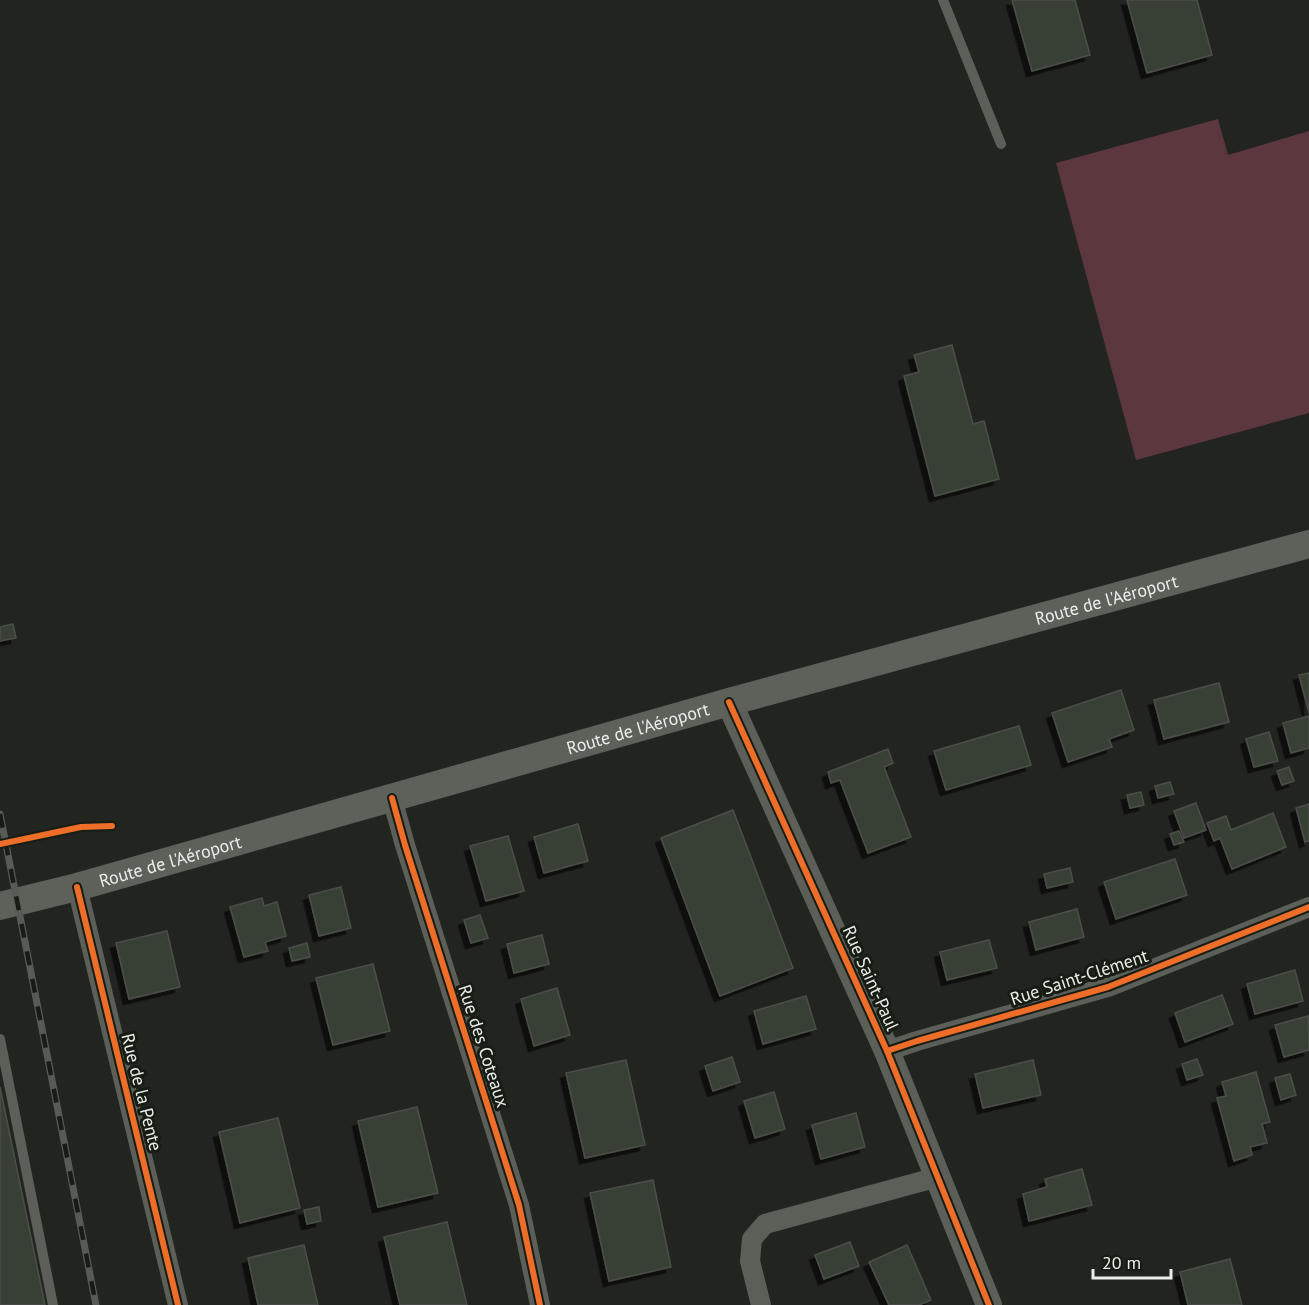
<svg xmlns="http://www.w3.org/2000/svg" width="1309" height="1305" font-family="'PT Sans',sans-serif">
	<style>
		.green { fill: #5c383e }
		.building { fill: #383f34; stroke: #4c4e4a; stroke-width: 1.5; filter: url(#shadow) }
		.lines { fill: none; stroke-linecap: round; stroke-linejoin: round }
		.service { stroke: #5b5f58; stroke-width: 10 }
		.minor { stroke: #5b5f58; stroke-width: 20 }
		.tertiary { stroke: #5b5f58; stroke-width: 26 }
		.secondary { stroke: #5d615a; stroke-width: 28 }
		.rail-casing { stroke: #585a56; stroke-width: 7 }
		.rail { stroke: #171d14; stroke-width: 4.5; stroke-dasharray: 14; stroke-linecap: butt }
		.cycleway-casing { stroke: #171d14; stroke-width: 10 }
		.cycleway { stroke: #ee6e29; stroke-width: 6 }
		.labels { text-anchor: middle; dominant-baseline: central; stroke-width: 6; stroke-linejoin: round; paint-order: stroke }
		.street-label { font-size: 18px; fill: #eaeee8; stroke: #171d14 }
	</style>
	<defs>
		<filter id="shadow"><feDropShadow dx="-5.5" dy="5.5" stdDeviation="0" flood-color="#0009"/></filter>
	</defs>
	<rect width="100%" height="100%" fill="#222420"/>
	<!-- green -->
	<polygon class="green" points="1218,119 1228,155 1309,131 1309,413 1136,460 1056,163"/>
	<!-- building -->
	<g class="building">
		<polygon points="1012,0 1075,0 1090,55 1032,71"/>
		<polygon points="1127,0 1197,0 1212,55 1147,73"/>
		<polygon points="952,345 973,424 984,421 999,479 935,496 904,376 919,372 914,355"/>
		<polygon points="13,624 16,638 0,641 0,627"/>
		<polygon points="1309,673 1309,713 1299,675"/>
		<polygon points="1219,683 1229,722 1164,739 1154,700"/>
		<polygon points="1121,690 1134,730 1109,739 1112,747 1068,762 1052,713"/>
		<polygon points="1309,716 1309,748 1291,753 1283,723"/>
		<polygon points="1019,726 1031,765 946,790 934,751"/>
		<polygon points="1269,732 1278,761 1254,767 1246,739"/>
		<polygon points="888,749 893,763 884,767 911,837 868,853 840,780 831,783 828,772"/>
		<polygon points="1289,767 1294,781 1282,785 1277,771"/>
		<polygon points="1170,782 1174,794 1158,798 1155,786"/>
		<polygon points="1141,792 1144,805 1130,808 1127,795"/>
		<polygon points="1196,803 1206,830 1184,838 1174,811"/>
		<polygon points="1309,804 1309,841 1305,842 1296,808"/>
		<polygon points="733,810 793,968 720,996 661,838"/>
		<polygon points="1273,813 1286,847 1232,869 1220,838 1214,841 1207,823 1226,816 1231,830"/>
		<polygon points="578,824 588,861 544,873 534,837"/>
		<polygon points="1179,831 1184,842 1174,845 1170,834"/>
		<polygon points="508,836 524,891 486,901 470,846"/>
		<polygon points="1175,859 1187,895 1116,919 1104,882"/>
		<polygon points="1070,868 1073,882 1047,888 1044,874"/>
		<polygon points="341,887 351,928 319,936 309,895"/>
		<polygon points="262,898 264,906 277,902 286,936 265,942 268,951 244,957 230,907"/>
		<polygon points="1077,909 1084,937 1036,950 1029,922"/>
		<polygon points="480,915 488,938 471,943 464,920"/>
		<polygon points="167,931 180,987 129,999 116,943"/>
		<polygon points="542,935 549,964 514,973 507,944"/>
		<polygon points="989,940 997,968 947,980 940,952"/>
		<polygon points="307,943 310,957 292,961 289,948"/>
		<polygon points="373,964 390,1031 333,1045 316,978"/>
		<polygon points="1295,970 1303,1001 1255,1014 1247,984"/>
		<polygon points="557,988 570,1035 534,1046 521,999"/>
		<polygon points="1222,995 1233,1024 1185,1042 1175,1013"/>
		<polygon points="806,996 816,1029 763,1044 754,1011"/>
		<polygon points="1308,1016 1309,1050 1284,1057 1275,1025"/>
		<polygon points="732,1057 740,1082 713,1091 705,1066"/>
		<polygon points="1197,1059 1203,1075 1187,1080 1182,1064"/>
		<polygon points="626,1060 645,1145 585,1158 566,1073"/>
		<polygon points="1033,1060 1041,1095 983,1108 975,1074"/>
		<polygon points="1256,1072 1270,1122 1262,1124 1267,1143 1250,1147 1252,1155 1234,1161 1217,1098 1226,1096 1222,1082"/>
		<polygon points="1290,1074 1296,1095 1281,1100 1275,1078"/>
		<polygon points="0,1087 45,1305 0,1305"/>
		<polygon points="774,1092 785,1129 755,1138 744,1101"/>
		<polygon points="417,1107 438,1193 378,1207 358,1121"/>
		<polygon points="856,1113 865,1147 821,1159 812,1125"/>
		<polygon points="278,1118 300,1208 240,1223 219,1132"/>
		<polygon points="1082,1169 1092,1205 1029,1221 1023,1194 1047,1187 1045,1179"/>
		<polygon points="653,1180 671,1267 609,1281 590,1193"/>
		<polygon points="319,1207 321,1221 307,1224 304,1210"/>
		<polygon points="447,1222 467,1305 400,1305 384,1237"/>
		<polygon points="850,1242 859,1266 824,1279 815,1255"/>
		<polygon points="304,1245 318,1305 258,1305 248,1258"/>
		<polygon points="907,1245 931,1300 919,1305 889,1305 869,1262"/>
		<polygon points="1230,1259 1242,1305 1188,1305 1180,1272"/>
	</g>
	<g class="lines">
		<!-- service -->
		<g class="service">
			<polyline points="943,0 1001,144"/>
			<polyline points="0,1039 53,1305"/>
		</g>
		<!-- minor -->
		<g class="minor">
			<polyline points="392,798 405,845 519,1205 540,1305"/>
			<polyline points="77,887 178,1305"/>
			<polyline points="887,1051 917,1041 1108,987 1309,907"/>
			<polyline points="761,1305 750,1261 752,1239 765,1224 938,1177"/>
		</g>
		<!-- tertiary -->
		<polyline class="tertiary" points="729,702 887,1051 989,1305"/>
		<!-- secondary -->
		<path class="secondary" id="s1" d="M0,906L77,887L729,702L1309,544"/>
		<defs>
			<polyline id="rail" points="0,814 96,1305"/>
		</defs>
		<!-- rail casing -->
		<use href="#rail" class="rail-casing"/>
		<!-- rail -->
		<use href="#rail" class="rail"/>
		<defs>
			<g id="cycleway">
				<polyline points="729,702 887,1051 989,1305"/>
				<polyline points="392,798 405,845 519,1205 540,1305"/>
				<polyline points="0,844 81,827 112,826"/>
				<polyline points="77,887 178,1305"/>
				<polyline points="887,1051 917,1041 1108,987 1309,907"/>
			</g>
		</defs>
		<!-- cycleway casing -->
		<use href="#cycleway" class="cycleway-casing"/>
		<!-- cycleway -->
		<use href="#cycleway" class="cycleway"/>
	</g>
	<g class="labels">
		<!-- street labels -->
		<g class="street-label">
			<text stroke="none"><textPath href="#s1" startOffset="1148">Route de l'Aéroport</textPath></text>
			<text stroke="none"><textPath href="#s1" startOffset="662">Route de l'Aéroport</textPath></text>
			<text stroke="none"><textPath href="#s1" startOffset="176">Route de l'Aéroport</textPath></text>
			<text transform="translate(1079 977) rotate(-18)">Rue Saint-Clément</text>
			<text transform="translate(871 978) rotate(66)">Rue Saint-Paul</text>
			<text transform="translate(484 1046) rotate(72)">Rue des Coteaux</text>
			<text transform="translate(142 1092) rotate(76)">Rue de la Pente</text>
		</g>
	</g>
	<!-- scale -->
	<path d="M1093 1269v9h78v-9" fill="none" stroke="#eaeee8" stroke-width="3"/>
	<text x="1102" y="1269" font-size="18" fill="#eaeee8" stroke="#171d14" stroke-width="4.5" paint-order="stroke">20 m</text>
</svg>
